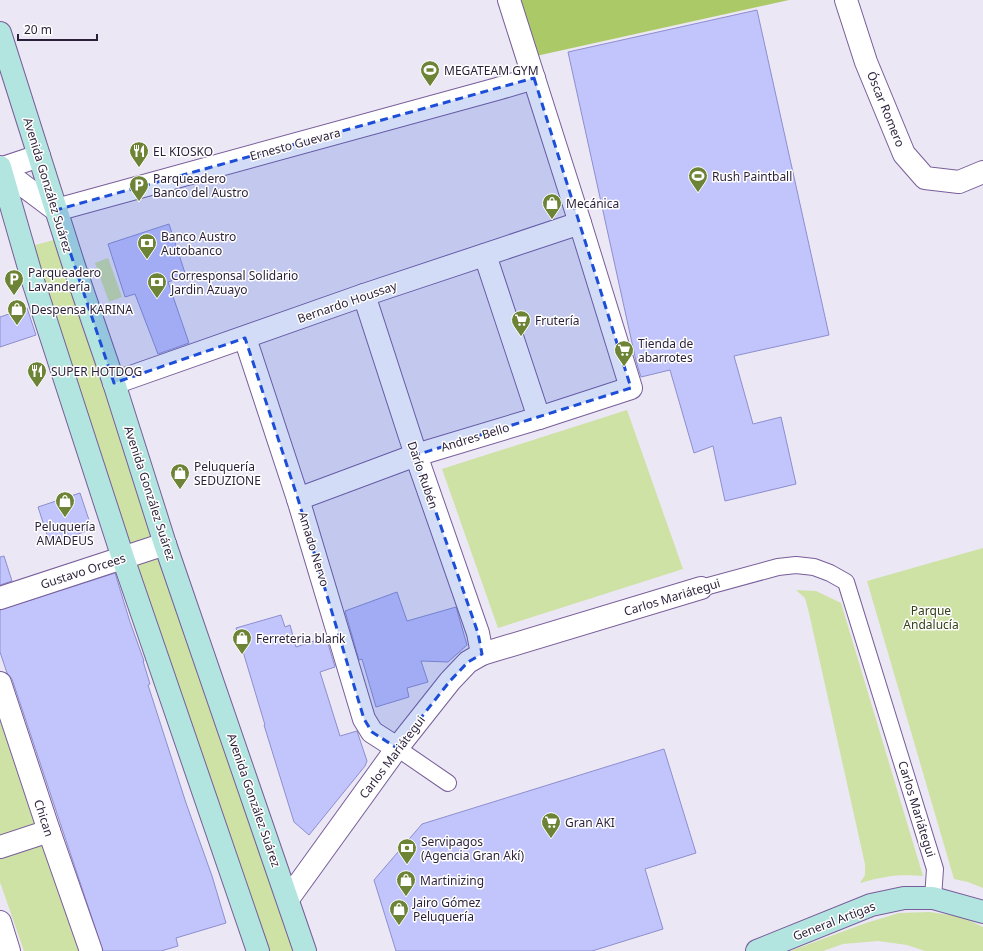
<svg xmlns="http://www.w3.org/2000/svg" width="983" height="951" font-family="'Noto Sans',sans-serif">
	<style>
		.green { fill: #cde2a4 }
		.forest { fill: #acc968 }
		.building { fill: #c2c4fc; stroke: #8d8ecf }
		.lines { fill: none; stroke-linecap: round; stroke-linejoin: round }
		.lane-casing { stroke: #785e9a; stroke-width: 18 }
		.street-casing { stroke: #785e9a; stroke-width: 24 }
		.secondary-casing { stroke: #785e9a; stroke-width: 24 }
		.lane { stroke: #fff; stroke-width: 16 }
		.street { stroke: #fff; stroke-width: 22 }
		.secondary { stroke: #b2e5e0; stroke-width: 22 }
		.marked { fill: #1d4ed8; fill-opacity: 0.2; stroke: #1d4ed8; stroke-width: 3; stroke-dasharray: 8 5; stroke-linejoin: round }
		.labels { text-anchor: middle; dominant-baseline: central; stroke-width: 3; stroke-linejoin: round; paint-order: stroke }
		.poi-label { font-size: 12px; fill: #2a1f38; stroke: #fff; text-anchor: start }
		.street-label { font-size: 12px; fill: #2a1f38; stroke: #fff }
		.park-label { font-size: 12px; fill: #344018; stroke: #fff }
	</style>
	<rect width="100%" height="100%" fill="#ece7f4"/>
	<!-- green -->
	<g class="green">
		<polygon points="65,237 305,951 258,951 24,248"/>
		<polygon points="108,258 122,297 109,302 95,263"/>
		<polygon points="627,410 683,569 498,628 442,469"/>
		<polygon points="983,548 983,888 968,882 954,879 867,581"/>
		<path d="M796,590L816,591L841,603L923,876C897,874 885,876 860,883L865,875V864L809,613L805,598Z"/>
		<polygon points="0,710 39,825 0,837"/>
		<polygon points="44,844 79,951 24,951 0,882 0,859"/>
		<polygon points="930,912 962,917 983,927 983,951 925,951 907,945 878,941 843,944 823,951 790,951 866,923 899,913"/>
	</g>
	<!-- forest -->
	<polygon class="forest" points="505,0 789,0 518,60"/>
	<!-- building -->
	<g class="building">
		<polygon points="757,10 829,335 734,356 753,424 781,417 796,484 725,501 713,446 694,453 670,370 641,377 636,361 568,52"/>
		<polygon points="169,224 186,276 168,282 189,343 158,354 135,294 125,297 108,244"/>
		<polygon points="27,308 36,335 0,347 0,317"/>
		<polygon points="80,493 92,529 50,544 38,507"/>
		<polygon points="4,556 12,581 0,585 0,557"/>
		<polygon points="115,573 130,622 144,661 143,661 150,684 148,685 186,803 212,876 226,923 176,938 178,946 161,951 103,951 12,679 7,673 0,652 0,610"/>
		<polygon points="397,592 407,621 456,607 467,645 448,662 421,661 428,682 407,688 409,697 376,707 362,659 359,660 345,611"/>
		<polygon points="281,615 285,627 290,625 296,647 326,637 335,667 320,672 340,736 357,731 367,761 365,766 309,835 294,822 264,725 265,725 236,628"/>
		<polygon points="664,749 696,853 645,869 663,929 592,951 396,951 374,880 422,824"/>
	</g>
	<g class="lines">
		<defs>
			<g id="lane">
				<polyline points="701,588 778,567 796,565 814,567 830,573 846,582 935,869 933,898"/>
				<polyline points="397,748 448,783"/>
			</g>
			<g id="street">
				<polyline points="846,0 866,62 904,154 925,178 959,182 983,172"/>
				<polyline points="0,168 56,210 497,89 534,78"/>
				<polyline points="0,169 39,156"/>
				<polyline points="485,255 539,418"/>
				<polyline points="364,295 416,455 478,633 482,654"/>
				<polyline points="245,338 298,499 364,719 372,732 397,748"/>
				<polyline points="114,383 364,295 580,223"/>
				<polyline points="298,499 416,455 539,418 631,388 580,223 509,0"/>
				<polyline points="0,598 165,544"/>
				<polyline points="0,683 49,831 91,951"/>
				<polyline points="0,847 49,831"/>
				<polyline points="288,899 397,748 450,681 468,662 482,654 701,588"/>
				<polyline points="0,922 9,951"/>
			</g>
			<g id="secondary">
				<polyline points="0,33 74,266 114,383 165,544 305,951"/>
				<polyline points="0,167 32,278 123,558 258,951"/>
				<polyline points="757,951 871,905 904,898 933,898 983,912"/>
			</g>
		</defs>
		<!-- lane casing -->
		<use href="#lane" class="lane-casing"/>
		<!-- street casing -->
		<use href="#street" class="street-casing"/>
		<!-- secondary casing -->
		<use href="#secondary" class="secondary-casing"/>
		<!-- lane -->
		<use href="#lane" class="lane"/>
		<!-- street -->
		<use href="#street" class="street"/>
		<!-- secondary -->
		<use href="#secondary" class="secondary"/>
	</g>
	<!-- marked area -->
	<path class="marked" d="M534,78L631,388L416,455L478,633L482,654L468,662L450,681L397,748L372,732L364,719L298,499L245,338L114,383L56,210Z"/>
	<!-- icons -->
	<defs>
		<symbol id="stadium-pin" viewBox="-11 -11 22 30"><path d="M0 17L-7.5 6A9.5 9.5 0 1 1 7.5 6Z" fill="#6d8335" stroke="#fff"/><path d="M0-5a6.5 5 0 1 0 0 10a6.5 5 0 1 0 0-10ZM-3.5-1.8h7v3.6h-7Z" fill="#fff"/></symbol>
		<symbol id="restaurant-pin" viewBox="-11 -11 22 30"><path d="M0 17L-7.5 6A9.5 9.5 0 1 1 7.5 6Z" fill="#6d8335" stroke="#fff"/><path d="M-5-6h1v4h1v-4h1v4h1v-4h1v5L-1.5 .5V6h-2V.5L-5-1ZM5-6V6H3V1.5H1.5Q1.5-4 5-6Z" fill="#fff"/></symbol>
		<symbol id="parking-pin" viewBox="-11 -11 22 30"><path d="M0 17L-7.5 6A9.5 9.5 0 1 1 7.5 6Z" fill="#6d8335" stroke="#fff"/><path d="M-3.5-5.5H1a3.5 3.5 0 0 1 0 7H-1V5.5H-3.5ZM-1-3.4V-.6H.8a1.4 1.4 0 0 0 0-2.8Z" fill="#fff"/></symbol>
		<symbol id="shop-pin" viewBox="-11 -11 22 30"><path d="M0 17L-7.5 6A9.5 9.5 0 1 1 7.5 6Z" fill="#6d8335" stroke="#fff"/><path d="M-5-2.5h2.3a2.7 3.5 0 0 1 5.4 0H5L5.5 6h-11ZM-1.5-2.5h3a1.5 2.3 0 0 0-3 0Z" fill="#fff"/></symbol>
		<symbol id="bank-pin" viewBox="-11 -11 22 30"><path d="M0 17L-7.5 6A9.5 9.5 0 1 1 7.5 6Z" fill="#6d8335" stroke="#fff"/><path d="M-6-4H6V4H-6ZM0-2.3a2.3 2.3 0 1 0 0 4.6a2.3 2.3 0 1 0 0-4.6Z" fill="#fff"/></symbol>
		<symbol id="supermarket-pin" viewBox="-11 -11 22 30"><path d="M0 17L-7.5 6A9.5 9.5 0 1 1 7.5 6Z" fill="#6d8335" stroke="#fff"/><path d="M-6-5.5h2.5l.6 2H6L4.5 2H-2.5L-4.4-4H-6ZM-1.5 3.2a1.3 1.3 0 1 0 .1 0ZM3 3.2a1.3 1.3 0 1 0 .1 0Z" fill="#fff"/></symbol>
	</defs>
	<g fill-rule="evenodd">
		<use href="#stadium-pin" x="419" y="59" width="22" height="30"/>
		<use href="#restaurant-pin" x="128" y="140" width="22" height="30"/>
		<use href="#stadium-pin" x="687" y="165" width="22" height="30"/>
		<use href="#parking-pin" x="128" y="174" width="22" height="30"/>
		<use href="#shop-pin" x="541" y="192" width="22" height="30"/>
		<use href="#bank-pin" x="136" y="232" width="22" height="30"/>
		<use href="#parking-pin" x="3" y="268" width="22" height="30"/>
		<use href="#bank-pin" x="146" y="271" width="22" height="30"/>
		<use href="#shop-pin" x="6" y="298" width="22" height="30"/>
		<use href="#supermarket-pin" x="510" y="309" width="22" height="30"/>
		<use href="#supermarket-pin" x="613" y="339" width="22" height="30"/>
		<use href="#restaurant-pin" x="26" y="360" width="22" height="30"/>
		<use href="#shop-pin" x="169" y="462" width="22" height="30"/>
		<use href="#shop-pin" x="54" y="490" width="22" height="30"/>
		<use href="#shop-pin" x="231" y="627" width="22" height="30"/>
		<use href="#supermarket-pin" x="540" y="811" width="22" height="30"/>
		<use href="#bank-pin" x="396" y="837" width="22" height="30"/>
		<use href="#shop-pin" x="395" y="869" width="22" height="30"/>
		<use href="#shop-pin" x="388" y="898" width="22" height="30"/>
	</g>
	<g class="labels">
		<!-- poi labels -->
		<g class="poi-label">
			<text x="444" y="70">MEGATEAM GYM</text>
			<text x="153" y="151">EL KIOSKO</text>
			<text x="712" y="176">Rush Paintball</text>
			<text x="153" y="178">Parqueadero<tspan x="153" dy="14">Banco del Austro</tspan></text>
			<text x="566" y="203">Mecánica</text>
			<text x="161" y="236">Banco Austro<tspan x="161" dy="14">Autobanco</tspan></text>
			<text x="28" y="272">Parqueadero<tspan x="28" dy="14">Lavandería</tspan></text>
			<text x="171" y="275">Corresponsal Solidario<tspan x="171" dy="14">Jardin Azuayo</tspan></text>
			<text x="31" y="309">Despensa KARINA</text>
			<text x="535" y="320">Frutería</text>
			<text x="638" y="343">Tienda de<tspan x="638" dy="14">abarrotes</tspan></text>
			<text x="51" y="371">SUPER HOTDOG</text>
			<text x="194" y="466">Peluquería<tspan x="194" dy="14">SEDUZIONE</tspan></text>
			<text x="65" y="526" text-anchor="middle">Peluquería<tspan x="65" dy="14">AMADEUS</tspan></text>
			<text x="256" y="638">Ferreteria blank</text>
			<text x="565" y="822">Gran AKI</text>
			<text x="421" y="841">Servipagos<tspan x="421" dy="14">(Agencia Gran Akí)</tspan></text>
			<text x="420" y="880">Martinizing</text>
			<text x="413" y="902">Jairo Gómez<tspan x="413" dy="14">Peluquería</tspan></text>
		</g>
		<!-- street labels -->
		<g class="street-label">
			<text transform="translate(886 109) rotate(68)">Óscar Romero</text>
			<text transform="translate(295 144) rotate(-15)">Ernesto Guevara</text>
			<text transform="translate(48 185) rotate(73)">Avenida González Suárez</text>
			<text transform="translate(347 302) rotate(-19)">Bernardo Houssay</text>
			<text transform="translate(475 437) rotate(-17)">Andres Bello</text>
			<text transform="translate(423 475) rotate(71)">Darío Rubén</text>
			<text transform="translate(150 493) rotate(72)">Avenida González Suárez</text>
			<text transform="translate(314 549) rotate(73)">Amado Nervo</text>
			<text transform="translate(83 571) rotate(-18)">Gustavo Orcees</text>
			<text transform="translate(672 597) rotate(-17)">Carlos Mariátegui</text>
			<text transform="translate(392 757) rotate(-53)">Carlos Mariátegui</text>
			<text transform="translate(254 800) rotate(71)">Avenida González Suárez</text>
			<text transform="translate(917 809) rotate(73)">Carlos Mariátegui</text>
			<text transform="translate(44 818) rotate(72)">Chican</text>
			<text transform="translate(834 921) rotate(-21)">General Artigas</text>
		</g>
		<!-- park labels -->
		<g class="park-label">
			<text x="931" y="610">Parque<tspan x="931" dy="14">Andalucía</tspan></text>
		</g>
	</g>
	<!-- scale -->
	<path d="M18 34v6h79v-6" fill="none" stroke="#2a1f38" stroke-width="2"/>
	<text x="24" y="34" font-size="12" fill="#2a1f38" stroke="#ffffff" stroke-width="3" paint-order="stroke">20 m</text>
</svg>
